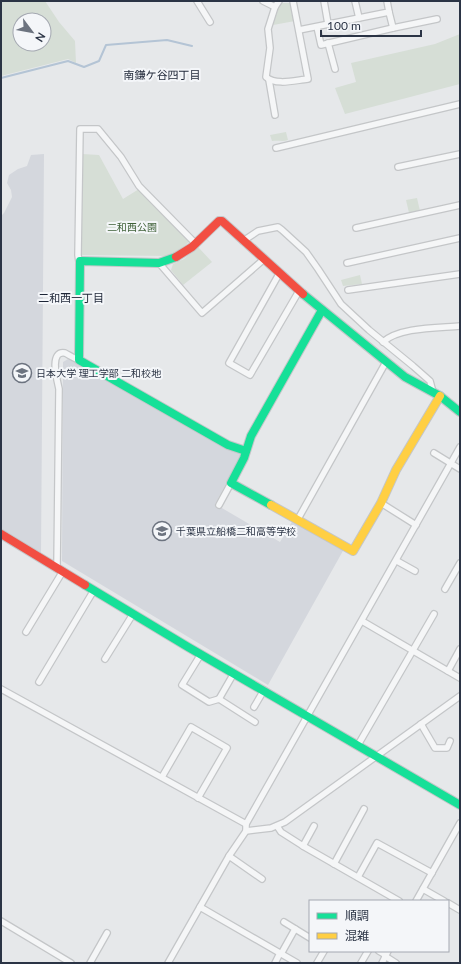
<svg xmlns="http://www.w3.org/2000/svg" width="461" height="964" font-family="Lato,'Noto Sans JP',sans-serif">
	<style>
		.built { fill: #d4d7dd }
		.green { fill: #d6ded6; fill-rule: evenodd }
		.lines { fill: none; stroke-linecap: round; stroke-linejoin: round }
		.stream { stroke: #b4c4d5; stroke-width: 2 }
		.street-casing { stroke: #c4c6c8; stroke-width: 8 }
		.fast-casing { stroke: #c4c6c8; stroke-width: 10 }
		.slow-casing { stroke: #c4c6c8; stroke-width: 10 }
		.jam-casing { stroke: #c4c6c8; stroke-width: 10 }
		.street { stroke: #f5f6f7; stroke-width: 5.5 }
		.fast { stroke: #16e098; stroke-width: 8 }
		.slow { stroke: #ffcf43; stroke-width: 8 }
		.jam { stroke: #f24e42; stroke-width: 8 }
		.labels { text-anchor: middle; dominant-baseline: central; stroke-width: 4; stroke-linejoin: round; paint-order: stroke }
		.park-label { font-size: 10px; fill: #3f6138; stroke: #f4f6f9 }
		.poi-label { font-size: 10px; fill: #2b3445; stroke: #f4f6f9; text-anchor: start }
		.neighbourhood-label { font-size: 11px; fill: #1d2536; stroke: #f4f6f9 }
	</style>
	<rect width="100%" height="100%" fill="#e6e8ea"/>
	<!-- built -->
	<g class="built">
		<polygon points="44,154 41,554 1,531 1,216 4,213 12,197 11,190 7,183 9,175 18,169 27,166 31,155"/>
		<polygon points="68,359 228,448 240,453 241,456 215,504 280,542 293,520 344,549 268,685 62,561 63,362"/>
	</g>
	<!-- green -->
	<g class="green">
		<path d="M1,1H45L59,22L75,41L76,63L68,59L1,76ZM20,20H44V44H20Z"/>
		<polygon points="280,3 291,3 295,21 273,25"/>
		<polygon points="460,34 460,84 345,114 335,88 356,82 351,63 435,44"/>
		<path d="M286,132L288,140C283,142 278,140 272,141L270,135Z"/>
		<polygon points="82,154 99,155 123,199 139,189 189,242 174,254 169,256 80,255"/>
		<polygon points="417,198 420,211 409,213 406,200"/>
		<polygon points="198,247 212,262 183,285 171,270 173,264 184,259"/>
		<polygon points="360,275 362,284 343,286 341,280"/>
	</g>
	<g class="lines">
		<!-- stream -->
		<polyline class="stream" points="1,78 68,61 84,67 99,61 106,45 167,40 192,46"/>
		<defs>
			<g id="street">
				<polyline points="197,1 210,22"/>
				<polyline points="263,1 275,7"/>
				<path d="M279,1L275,7L268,29L270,48L266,77C276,86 296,80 308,79L293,1"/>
				<polyline points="324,1 328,24"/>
				<polyline points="355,1 359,18"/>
				<polyline points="389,12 393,28"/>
				<polyline points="317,27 321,45 393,28 437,19"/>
				<polyline points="299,30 389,12 387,1"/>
				<polyline points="328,43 335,69"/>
				<polyline points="269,80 275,115"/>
				<polyline points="276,148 460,104"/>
				<polyline points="398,167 460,154"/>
				<polyline points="356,228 460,205"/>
				<polyline points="243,241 258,231 278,227 282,230 306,252 318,269 341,304 369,330 413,366 430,381 433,392"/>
				<polyline points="79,262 78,255 80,129 98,129 121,157 139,186 195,243"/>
				<polyline points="159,263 202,313 263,260"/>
				<polyline points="347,263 460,238"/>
				<polyline points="279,274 229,363 250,375 299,291"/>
				<polyline points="348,290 460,274"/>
				<path d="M383,342C399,327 438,328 460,326"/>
				<polyline points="434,453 460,469"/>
				<polyline points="381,503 416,525"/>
				<polyline points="219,505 231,483"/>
				<polyline points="298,519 386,362"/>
				<polyline points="397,561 415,571"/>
				<path d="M57,567L59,389C58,383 48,350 65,353C69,355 75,359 79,360"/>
				<polyline points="445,589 460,563"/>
				<polyline points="362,621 460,678"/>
				<polyline points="26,632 63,571"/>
				<polyline points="201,654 182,685 209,702 219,699 255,722"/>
				<polyline points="105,659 133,614"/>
				<polyline points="448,671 460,649"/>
				<polyline points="39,682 94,590"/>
				<polyline points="1,689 246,824"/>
				<polyline points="219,699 234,673"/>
				<polyline points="254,707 264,690"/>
				<polyline points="421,724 435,748 447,748 450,741"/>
				<polyline points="358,745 434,614"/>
				<polyline points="162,777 191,727 227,748 198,798"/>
				<polyline points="277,826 281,832 303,846 399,901"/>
				<polyline points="246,831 246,824 460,447"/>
				<polyline points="303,846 314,826"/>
				<polyline points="229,856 262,879"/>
				<polyline points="334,864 364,809"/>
				<polyline points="358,877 377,843 432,873"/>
				<polyline points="423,889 444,901"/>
				<polyline points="416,901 460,823"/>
				<polyline points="448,903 460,910"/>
				<polyline points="200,907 297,963"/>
				<polyline points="1,921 71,963"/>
				<polyline points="284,922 310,938"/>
				<polyline points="379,951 386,955"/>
				<polyline points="281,954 295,929"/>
				<polyline points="385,956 396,963"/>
				<polyline points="90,963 107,933"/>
				<polyline points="168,963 229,856 246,831 271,828 285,822 460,696"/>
				<polyline points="275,963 280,953"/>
				<polyline points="317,963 324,951"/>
				<polyline points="361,963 368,951"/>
				<polyline points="382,963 388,951"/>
			</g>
			<g id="fast">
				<polyline points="176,257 159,263 80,261 79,360 228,445 246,451"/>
				<polyline points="303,294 405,377 440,396 460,412"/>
				<polyline points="271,505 231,483 244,458 251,436 322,310"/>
				<polyline points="85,585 188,647 460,805"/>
			</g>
			<polyline id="slow" points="271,505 353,551 381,503 396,470 440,396"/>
			<g id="jam">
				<polyline points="176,257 192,247 219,221 222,221 303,294"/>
				<polyline points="1,534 85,585"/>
			</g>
		</defs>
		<!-- street casing -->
		<use href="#street" class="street-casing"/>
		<!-- fast casing -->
		<use href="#fast" class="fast-casing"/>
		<!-- slow casing -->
		<use href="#slow" class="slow-casing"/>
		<!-- jam casing -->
		<use href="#jam" class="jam-casing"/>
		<!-- street -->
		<use href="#street" class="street"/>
		<!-- fast -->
		<use href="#fast" class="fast"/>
		<!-- slow -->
		<use href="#slow" class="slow"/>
		<!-- jam -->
		<use href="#jam" class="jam"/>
	</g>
	<!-- icons -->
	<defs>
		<symbol id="university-ring" viewBox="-11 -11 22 22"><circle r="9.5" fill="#f4f6f9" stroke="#6c737f" stroke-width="1.5"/><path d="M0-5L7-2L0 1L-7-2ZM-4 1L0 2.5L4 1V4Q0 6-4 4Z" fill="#6c737f"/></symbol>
		<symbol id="school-ring" viewBox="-11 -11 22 22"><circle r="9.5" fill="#f4f6f9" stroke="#6c737f" stroke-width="1.5"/><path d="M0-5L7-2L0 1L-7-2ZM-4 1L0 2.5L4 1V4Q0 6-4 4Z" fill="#6c737f"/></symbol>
	</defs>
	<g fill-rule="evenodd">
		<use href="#university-ring" x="11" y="362" width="22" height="22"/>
		<use href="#school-ring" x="151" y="520" width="22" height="22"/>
	</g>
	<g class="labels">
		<!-- park labels -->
		<g class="park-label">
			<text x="132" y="227">二和西公園</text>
		</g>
		<!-- poi labels -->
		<g class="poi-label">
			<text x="36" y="373">日本大学 理工学部 二和校地</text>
			<text x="176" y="531">千葉県立船橋二和高等学校</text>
		</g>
		<!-- neighbourhood labels -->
		<g class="neighbourhood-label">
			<text x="162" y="74">南鎌ケ谷四丁目</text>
			<text x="71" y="297">二和西一丁目</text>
		</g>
	</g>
	<!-- border -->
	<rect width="461" height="964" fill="none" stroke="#2b3445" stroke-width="4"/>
	<!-- legend -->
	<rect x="309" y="900" width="140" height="52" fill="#f4f6f9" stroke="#a4a8b1"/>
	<rect x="317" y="913" width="20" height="6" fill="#16e098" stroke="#a4a8b1"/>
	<text x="345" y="920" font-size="12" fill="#2b3445">順調</text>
	<rect x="317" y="933" width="20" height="6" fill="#ffcf43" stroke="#a4a8b1"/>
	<text x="345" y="940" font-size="12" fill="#2b3445">混雑</text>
	<!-- north arrow -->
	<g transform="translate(32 32) rotate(122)"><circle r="19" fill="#f4f6f9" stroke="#a4a8b1"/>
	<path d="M0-3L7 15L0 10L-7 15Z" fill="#6c737f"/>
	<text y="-6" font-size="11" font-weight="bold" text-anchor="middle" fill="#2b3445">N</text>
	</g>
	<!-- scale -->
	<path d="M321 30v6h100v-6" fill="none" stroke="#2b3445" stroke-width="2"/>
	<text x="327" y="30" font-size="12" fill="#2b3445" stroke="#f4f6f9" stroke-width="3" paint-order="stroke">100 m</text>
</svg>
